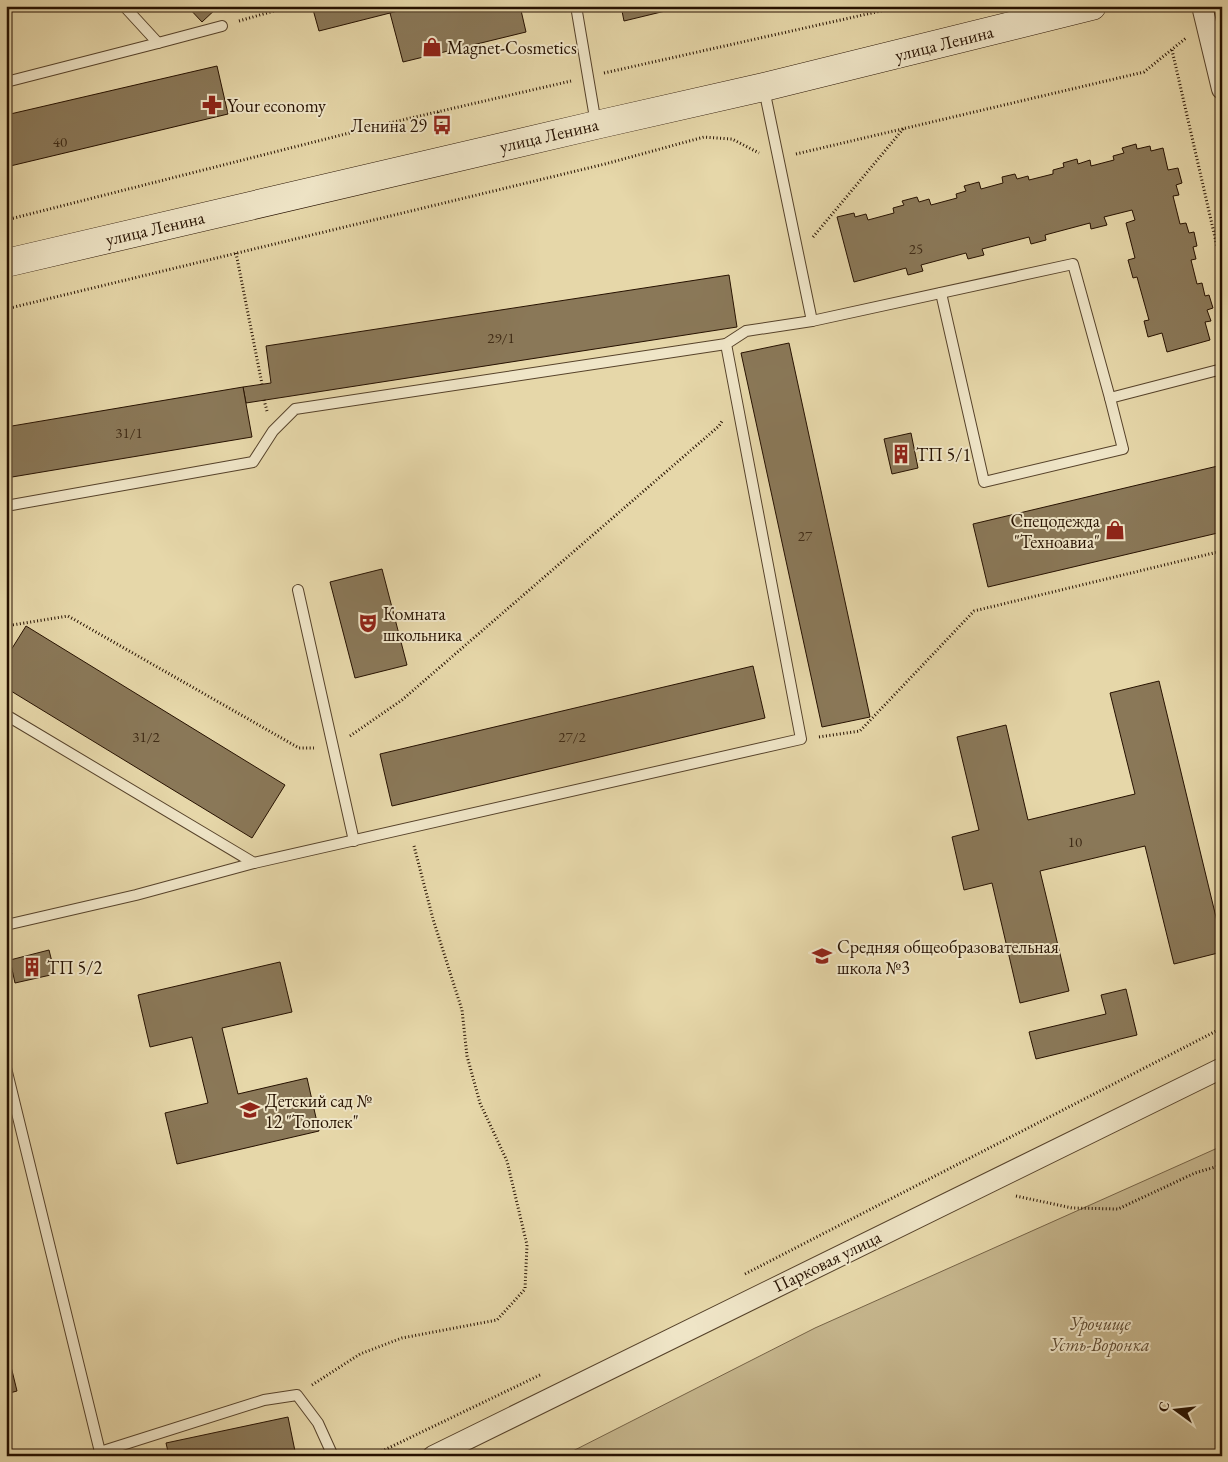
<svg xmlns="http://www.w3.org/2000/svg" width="1228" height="1462" font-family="'EB Garamond',serif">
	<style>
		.green { fill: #c5b58c; stroke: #766346 }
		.building { fill: #8a7858; stroke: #261100 }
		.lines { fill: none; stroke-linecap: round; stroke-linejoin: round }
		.service-casing { stroke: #56422a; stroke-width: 12 }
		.minor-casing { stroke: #56422a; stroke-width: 22 }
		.secondary-casing { stroke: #261100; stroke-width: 29 }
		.path { stroke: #261100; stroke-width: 3; stroke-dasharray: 1 2.5; stroke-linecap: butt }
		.service { stroke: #efe5c7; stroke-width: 10 }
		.minor { stroke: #efe5c7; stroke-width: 20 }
		.secondary { stroke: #efe5c7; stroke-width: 28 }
		.labels { text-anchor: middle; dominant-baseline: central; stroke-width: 4; stroke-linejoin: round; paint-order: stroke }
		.number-label { font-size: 15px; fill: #3f2b16 }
		.street-label { font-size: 18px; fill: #261100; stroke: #efe5c7 }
		.poi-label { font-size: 18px; fill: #261100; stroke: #efe5c7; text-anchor: start }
		.park-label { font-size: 18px; font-style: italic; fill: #5e4a31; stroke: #efe5c7 }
	</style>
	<rect width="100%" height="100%" fill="#e6d7a9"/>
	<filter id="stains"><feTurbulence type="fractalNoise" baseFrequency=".004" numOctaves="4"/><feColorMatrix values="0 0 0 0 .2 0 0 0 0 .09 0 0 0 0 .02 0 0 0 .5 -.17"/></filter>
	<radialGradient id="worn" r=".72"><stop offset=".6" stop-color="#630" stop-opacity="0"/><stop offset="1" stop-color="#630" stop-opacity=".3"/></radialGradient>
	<!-- green -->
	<polygon class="green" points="1222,1146 1222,1456 563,1456 815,1328"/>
	<!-- building -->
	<g class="building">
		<polygon points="187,6 219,6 202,22"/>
		<polygon points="312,6 389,6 390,13 319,31"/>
		<polygon points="417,6 520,6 526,32 403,62 390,13"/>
		<polygon points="621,6 686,6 624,21"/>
		<polygon points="217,66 228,114 6,167 6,115"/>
		<polygon points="1136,144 1137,149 1150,146 1151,151 1163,148 1168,170 1178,168 1182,183 1176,185 1179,195 1173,196 1180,224 1186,223 1189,233 1194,232 1197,246 1193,247 1196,259 1191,260 1197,284 1202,283 1205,296 1209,295 1213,308 1207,310 1211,321 1205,322 1210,340 1167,352 1162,333 1148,337 1144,321 1149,320 1137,277 1133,278 1128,260 1135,258 1126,223 1135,220 1132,210 1104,217 1107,225 1091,229 1090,223 1045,235 1046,240 1031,244 1029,237 982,249 984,255 968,259 966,253 921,265 923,271 908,275 906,268 854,282 837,217 854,213 855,217 866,214 868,220 894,213 893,208 904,205 902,201 917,197 919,202 929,199 931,205 957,198 956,194 966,191 964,186 979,182 981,189 1003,183 1002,177 1015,174 1017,179 1028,176 1029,180 1053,174 1053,170 1064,167 1063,163 1077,159 1078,164 1090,160 1091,166 1114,160 1113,156 1124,153 1122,148"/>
		<polygon points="729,275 737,327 246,403 243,387 271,383 266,346"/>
		<polygon points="789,343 870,717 822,727 741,353"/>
		<polygon points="243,387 252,437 6,478 6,427"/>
		<polygon points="911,433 918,468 892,474 884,439"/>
		<polygon points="1222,465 1222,532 988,587 973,524"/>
		<polygon points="382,569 407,665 355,678 330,582"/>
		<polygon points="26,626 285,785 252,838 6,688 6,658"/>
		<polygon points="753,666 765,718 392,806 380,754"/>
		<polygon points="1159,681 1222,942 1222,952 1174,964 1145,846 1040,871 1069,991 1020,1003 992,883 964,890 952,837 979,830 957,737 1006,725 1028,820 1135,794 1110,693"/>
		<polygon points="6,849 12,853 6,862"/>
		<polygon points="49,950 55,974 15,983 10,960"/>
		<polygon points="280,962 292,1012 222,1028 238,1094 307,1078 319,1131 177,1164 165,1113 208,1103 192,1037 150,1047 138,995"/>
		<polygon points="1126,989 1137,1035 1036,1059 1029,1032 1106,1014 1101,995"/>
		<polygon points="6,1346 17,1391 6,1394"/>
		<polygon points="288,1417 296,1456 169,1456 166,1443"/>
	</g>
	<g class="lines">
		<defs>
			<g id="service">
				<polyline points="576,6 596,124"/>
				<polyline points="158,43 222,26"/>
				<polyline points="6,82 158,43 124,6"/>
				<polyline points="764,89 812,321"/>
				<polyline points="941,293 984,482 1123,449 1110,398"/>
				<polyline points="6,506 253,462 273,431 295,409 726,344"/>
				<polyline points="298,590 354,841"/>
				<polyline points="6,715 254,863 136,895 6,925"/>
				<polyline points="254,863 801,739 726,344 746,331 812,321 1073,264 1110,398 1222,369"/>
				<polyline points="6,1068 101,1456"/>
				<polyline points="100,1452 264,1400 297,1395 318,1423 333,1456"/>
			</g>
			<g id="minor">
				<polyline points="1202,6 1222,89"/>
				<polyline points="433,1456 1222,1068"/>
			</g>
			<polyline id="secondary" points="6,263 596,125 764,87 1092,6"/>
		</defs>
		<!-- service casing -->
		<use href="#service" class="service-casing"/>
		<!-- minor casing -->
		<use href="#minor" class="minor-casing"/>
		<!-- secondary casing -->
		<use href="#secondary" class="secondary-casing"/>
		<!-- path -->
		<g class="path">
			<polyline points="239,21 284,8 284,6"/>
			<polyline points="1172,50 1222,268"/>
			<polyline points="604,73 903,6"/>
			<polyline points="438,112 442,125"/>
			<polyline points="796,154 1144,72 1186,38"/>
			<polyline points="6,220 385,124 571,81"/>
			<polyline points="813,237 904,128"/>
			<polyline points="236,253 262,384"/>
			<polyline points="6,309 605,164 704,137 732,139 759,153"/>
			<polyline points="264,400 267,411"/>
			<polyline points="6,626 68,616 299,748 314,748"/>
			<polyline points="350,736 402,700 719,426 722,421"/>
			<polyline points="819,737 860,731 974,611 1222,551"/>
			<polyline points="1016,1196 1072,1208 1118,1209 1195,1173 1222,1165"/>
			<polyline points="745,1274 1222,1028"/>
			<polyline points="312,1385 360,1354 402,1338 497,1320 525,1289 527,1245 507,1161 480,1103 467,1056 462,1010 433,919 414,846"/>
			<polyline points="372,1456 542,1374"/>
		</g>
		<!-- service -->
		<use href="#service" class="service"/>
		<!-- minor -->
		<use href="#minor" class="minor"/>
		<!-- secondary -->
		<use href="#secondary" class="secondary"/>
	</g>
	<!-- icons -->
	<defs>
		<symbol id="shop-bare" viewBox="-9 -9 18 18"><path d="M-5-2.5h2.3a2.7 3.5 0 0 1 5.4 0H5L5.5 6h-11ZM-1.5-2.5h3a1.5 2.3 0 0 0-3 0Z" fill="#8f2418" stroke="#efe5c7" stroke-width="2.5" paint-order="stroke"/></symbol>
		<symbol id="pharmacy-bare" viewBox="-9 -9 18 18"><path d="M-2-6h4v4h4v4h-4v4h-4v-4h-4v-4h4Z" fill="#8f2418" stroke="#efe5c7" stroke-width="2.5" paint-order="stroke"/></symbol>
		<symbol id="bus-bare" viewBox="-9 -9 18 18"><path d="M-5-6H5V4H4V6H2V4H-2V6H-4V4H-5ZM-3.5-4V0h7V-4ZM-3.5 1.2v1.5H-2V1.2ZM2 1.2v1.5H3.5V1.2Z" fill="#8f2418" stroke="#efe5c7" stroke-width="2.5" paint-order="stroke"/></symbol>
		<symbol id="building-bare" viewBox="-9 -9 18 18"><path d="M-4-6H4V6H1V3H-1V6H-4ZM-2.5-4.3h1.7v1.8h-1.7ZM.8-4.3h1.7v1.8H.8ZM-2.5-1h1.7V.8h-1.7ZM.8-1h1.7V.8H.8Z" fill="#8f2418" stroke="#efe5c7" stroke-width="2.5" paint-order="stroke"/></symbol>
		<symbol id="theatre-bare" viewBox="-9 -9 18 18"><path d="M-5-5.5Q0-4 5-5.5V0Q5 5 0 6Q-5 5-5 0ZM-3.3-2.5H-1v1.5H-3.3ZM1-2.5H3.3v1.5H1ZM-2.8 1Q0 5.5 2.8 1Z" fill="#8f2418" stroke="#efe5c7" stroke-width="2.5" paint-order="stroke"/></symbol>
		<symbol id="school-bare" viewBox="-9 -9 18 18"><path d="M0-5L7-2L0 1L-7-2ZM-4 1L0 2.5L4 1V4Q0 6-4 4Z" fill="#8f2418" stroke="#efe5c7" stroke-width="2.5" paint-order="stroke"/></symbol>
	</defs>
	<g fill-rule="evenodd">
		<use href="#shop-bare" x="418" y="33" width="28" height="28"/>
		<use href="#pharmacy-bare" x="198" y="91" width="28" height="28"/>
		<use href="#bus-bare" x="428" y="111" width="28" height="28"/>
		<use href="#building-bare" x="887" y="440" width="28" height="28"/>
		<use href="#shop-bare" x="1101" y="516" width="28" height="28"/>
		<use href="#theatre-bare" x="354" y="609" width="28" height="28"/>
		<use href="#school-bare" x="808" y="942" width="28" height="28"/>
		<use href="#building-bare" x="18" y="953" width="28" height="28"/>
		<use href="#school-bare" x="236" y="1096" width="28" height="28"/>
	</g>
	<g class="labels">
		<!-- number labels -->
		<g class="number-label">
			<text x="60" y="141">40</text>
			<text x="916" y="248">25</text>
			<text x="501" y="337">29/1</text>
			<text x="129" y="432">31/1</text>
			<text x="805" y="535">27</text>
			<text x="146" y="736">31/2</text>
			<text x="572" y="736">27/2</text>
			<text x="1075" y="841">10</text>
		</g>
		<!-- street labels -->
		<g class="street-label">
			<text transform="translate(944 43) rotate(-14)">улица Ленина</text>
			<text transform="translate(549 135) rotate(-13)">улица Ленина</text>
			<text transform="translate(155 228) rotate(-13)">улица Ленина</text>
			<text transform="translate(827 1261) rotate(-26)">Парковая улица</text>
		</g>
		<!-- poi labels -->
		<g class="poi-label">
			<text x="447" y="47">Magnet-Cosmetics</text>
			<text x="227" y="105">Your economy</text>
			<text x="427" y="125" text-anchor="end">Ленина 29</text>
			<text x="916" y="454">ТП 5/1</text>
			<text x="1100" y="520" text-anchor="end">Спецодежда<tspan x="1100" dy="21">"Техноавиа"</tspan></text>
			<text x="383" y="613">Комната<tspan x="383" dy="21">школьника</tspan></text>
			<text x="837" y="946">Средняя общеобразовательная<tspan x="837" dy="21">школа №3</tspan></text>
			<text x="47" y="967">ТП 5/2</text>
			<text x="265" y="1100">Детский сад №<tspan x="265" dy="21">12 "Тополек"</tspan></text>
		</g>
		<!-- park labels -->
		<g class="park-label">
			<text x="1100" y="1323">Урочище<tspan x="1100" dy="21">Усть-Воронка</tspan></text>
		</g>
	</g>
	<!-- margin -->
	<rect width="1228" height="1462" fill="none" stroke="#e6d7a9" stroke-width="25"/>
	<rect x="8" y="8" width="1213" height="1447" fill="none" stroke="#261100" stroke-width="2.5"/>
	<rect x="12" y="12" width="1203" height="1437" fill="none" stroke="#261100"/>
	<!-- north arrow -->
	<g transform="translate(1176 1410) rotate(285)" stroke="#efe5c7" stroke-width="4" paint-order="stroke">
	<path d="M0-4L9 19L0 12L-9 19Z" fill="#261100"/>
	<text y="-8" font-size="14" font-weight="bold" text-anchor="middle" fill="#261100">С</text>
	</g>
	<rect width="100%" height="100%" filter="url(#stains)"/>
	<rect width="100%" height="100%" fill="url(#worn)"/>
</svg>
